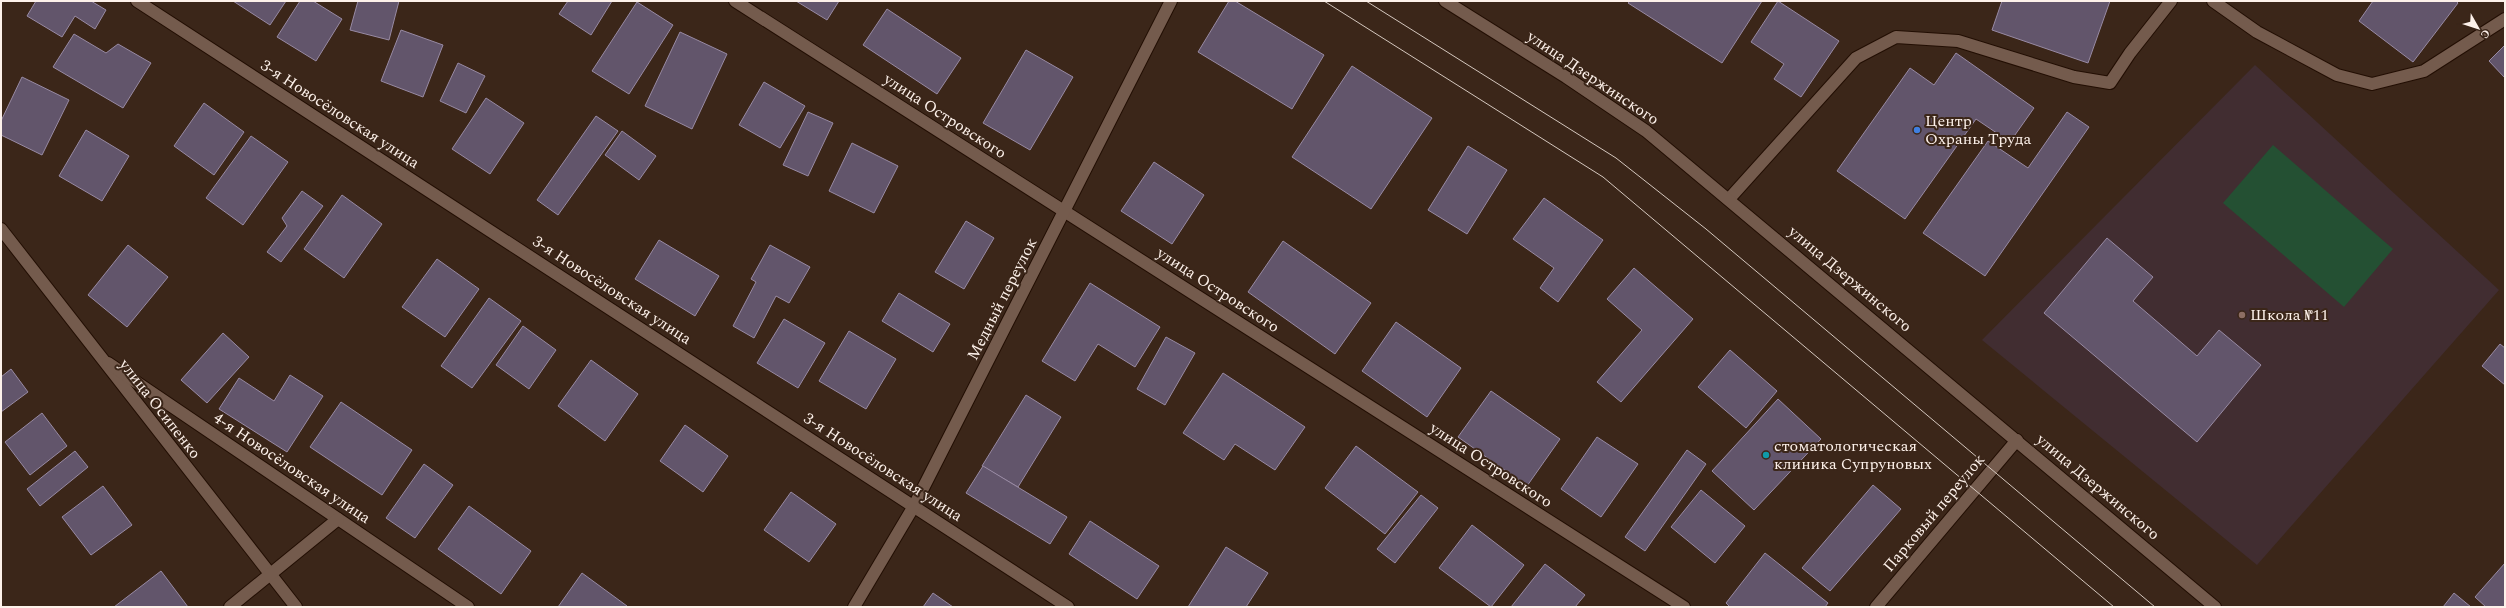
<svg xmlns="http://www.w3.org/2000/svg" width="2506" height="608" font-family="Spectral,serif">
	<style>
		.education { fill: #412d31 }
		.green { fill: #245033 }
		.building { fill: #62556b; stroke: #988aa3 }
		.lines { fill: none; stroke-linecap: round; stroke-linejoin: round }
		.lane-casing { stroke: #220e03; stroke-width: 14 }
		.street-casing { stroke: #220e03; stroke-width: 14 }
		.secondary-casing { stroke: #220e03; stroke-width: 14 }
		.lane { stroke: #745b4d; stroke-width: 12 }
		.street { stroke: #745b4d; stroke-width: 12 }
		.secondary { stroke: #745b4d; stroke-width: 12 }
		.tram { stroke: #d4c7be; stroke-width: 1 }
		.shop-dot { fill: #3f7fe0; stroke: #3b2619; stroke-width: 1.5 }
		.education-dot { fill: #8d6e63; stroke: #3b2619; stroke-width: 1.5 }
		.culture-dot { fill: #0f9aa8; stroke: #3b2619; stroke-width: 1.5 }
		.labels { text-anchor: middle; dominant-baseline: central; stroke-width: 4; stroke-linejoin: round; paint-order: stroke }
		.street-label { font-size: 16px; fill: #fdf1ea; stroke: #3b2619 }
		.poi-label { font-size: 16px; fill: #fdf1ea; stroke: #3b2619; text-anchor: start }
	</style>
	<rect width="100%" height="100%" fill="#3b2619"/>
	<!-- education -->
	<polygon class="education" points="2255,65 2499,290 2257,565 1982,340"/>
	<!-- green -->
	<polygon class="green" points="2273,145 2393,249 2344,307 2223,203"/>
	<!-- building -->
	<g class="building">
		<polygon points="36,1 91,1 106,10 95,29 75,16 62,37 27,16"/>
		<polygon points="233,1 286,1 270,25"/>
		<polygon points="300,1 313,1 342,19 316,61 277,37"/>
		<polygon points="358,1 399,1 389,40 350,30"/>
		<polygon points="568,1 612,1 591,35 559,14"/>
		<polygon points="796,1 839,1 827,20"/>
		<polygon points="1229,1 1235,1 1324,55 1292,109 1198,52"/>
		<polygon points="1630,1 1762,1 1722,63 1628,3"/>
		<polygon points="1778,1 1839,41 1801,97 1774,79 1784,64 1751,42"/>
		<polygon points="2002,1 2110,1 2088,63 1992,30"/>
		<polygon points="2373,1 2456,1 2458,3 2413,62 2359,21"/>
		<polygon points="637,2 673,25 629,94 592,71"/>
		<polygon points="887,9 961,58 937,94 863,45"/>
		<polygon points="401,30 443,45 423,97 381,81"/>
		<polygon points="680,32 727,54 692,129 645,106"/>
		<polygon points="74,34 106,53 118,44 151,63 123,108 53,67"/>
		<polygon points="2505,45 2505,78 2489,61"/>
		<polygon points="1026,50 1073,77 1030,150 983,123"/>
		<polygon points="1956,53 2034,108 2010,142 1976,119 1905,219 1837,171 1910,68 1934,85"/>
		<polygon points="458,63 485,76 466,113 440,101"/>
		<polygon points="1352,66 1432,118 1371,209 1292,157"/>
		<polygon points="22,77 69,100 42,155 1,135 1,121"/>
		<polygon points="764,82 805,106 780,148 739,125"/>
		<polygon points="486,98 524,123 490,174 452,149"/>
		<polygon points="204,103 244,132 214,175 174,146"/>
		<polygon points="808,112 833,123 808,176 783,165"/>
		<polygon points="2067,112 2089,127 1985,276 1923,233 1988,141 2028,168"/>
		<polygon points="596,116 618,131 558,215 537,200"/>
		<polygon points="86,130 129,156 102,201 59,176"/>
		<polygon points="622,131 656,156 639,180 605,155"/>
		<polygon points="251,136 288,162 243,225 206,198"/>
		<polygon points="852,143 898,166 874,213 829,191"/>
		<polygon points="1468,146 1507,170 1467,234 1428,210"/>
		<polygon points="1154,162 1204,195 1172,244 1121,211"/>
		<polygon points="302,191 323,206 281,262 267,252 287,226 282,218"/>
		<polygon points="342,195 382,224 344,278 304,249"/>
		<polygon points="1544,198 1603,240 1558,302 1540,288 1554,268 1513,239"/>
		<polygon points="966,221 994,238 964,289 935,272"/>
		<polygon points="2107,238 2153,277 2133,301 2197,356 2219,330 2261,365 2197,442 2044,313"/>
		<polygon points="659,240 719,276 695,316 635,279"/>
		<polygon points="1283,241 1371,303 1335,354 1248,292"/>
		<polygon points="128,245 168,277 127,327 88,295"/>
		<polygon points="770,245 810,267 789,303 776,296 754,338 733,326 756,282 751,279"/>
		<polygon points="437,259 479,289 445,337 402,307"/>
		<polygon points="1634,268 1693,319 1621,402 1597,382 1642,330 1607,299"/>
		<polygon points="1090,283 1160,327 1135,367 1098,344 1075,381 1042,361"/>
		<polygon points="899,293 950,324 933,352 882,321"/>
		<polygon points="489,298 521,321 472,388 441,366"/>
		<polygon points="784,319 825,343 798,388 757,363"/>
		<polygon points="1396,322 1461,368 1427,417 1362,371"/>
		<polygon points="523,326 556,350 529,389 496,365"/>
		<polygon points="849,331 896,359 866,409 819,381"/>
		<polygon points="223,333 249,357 207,403 181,380"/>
		<polygon points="1166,337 1195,353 1165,405 1137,389"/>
		<polygon points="2500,344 2505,348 2505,385 2482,366"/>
		<polygon points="1730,350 1777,391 1746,428 1698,387"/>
		<polygon points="591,360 638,394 605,441 558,406"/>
		<polygon points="11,369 28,392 1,412 1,377"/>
		<polygon points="1223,373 1305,427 1275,470 1235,444 1224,460 1183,433"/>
		<polygon points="290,375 323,396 287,452 219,409 239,378 274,401"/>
		<polygon points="1491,391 1560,439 1527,486 1458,437"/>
		<polygon points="1026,395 1061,417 1018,487 982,466"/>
		<polygon points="1778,399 1821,439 1754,510 1712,471"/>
		<polygon points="341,402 412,450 382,495 310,447"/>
		<polygon points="42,413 67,446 30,475 5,442"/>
		<polygon points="685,425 728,456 703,492 660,461"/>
		<polygon points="1597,437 1638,464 1601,517 1561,489"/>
		<polygon points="1356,446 1418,492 1385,534 1325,488"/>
		<polygon points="1687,450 1706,464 1645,551 1625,537"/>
		<polygon points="75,451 88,467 40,506 27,489"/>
		<polygon points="424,464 453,485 415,538 386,518"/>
		<polygon points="983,466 1067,517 1050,544 966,493"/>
		<polygon points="1873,485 1901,509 1830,591 1802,568"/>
		<polygon points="103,486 132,525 91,555 62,517"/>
		<polygon points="1701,490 1745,526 1715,563 1671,527"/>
		<polygon points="791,492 836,524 809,562 764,530"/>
		<polygon points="1421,495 1438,508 1395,563 1377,549"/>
		<polygon points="469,506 531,551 501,594 438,549"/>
		<polygon points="1090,521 1159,566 1137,599 1069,554"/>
		<polygon points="1472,525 1524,565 1491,607 1439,568"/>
		<polygon points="1226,547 1268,573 1246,607 1188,607"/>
		<polygon points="1765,553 1828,603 1825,607 1730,607 1726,603"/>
		<polygon points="2505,563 2505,607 2486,607 2475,597"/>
		<polygon points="1545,564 1585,595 1575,607 1511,607"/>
		<polygon points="161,571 188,607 114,607"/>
		<polygon points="582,573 627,606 627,607 558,607"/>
		<polygon points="933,593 953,607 923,607"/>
		<polygon points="2454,593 2471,607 2443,607"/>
	</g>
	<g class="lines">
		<defs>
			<g id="lane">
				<polyline points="2213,1 2257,32 2337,75 2372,84 2424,71 2505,19"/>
				<polyline points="1729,199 1856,58 1896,37 1958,41 2074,77 2110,83 2130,53 2171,1"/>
			</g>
			<g id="street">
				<polyline points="137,1 1068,607"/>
				<polyline points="735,1 1684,607"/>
				<polyline points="1,229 296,607"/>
				<polyline points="108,363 468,607"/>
				<polyline points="230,607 338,519"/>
				<polyline points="854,607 914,506 1171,1"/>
			</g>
			<g id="secondary">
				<polyline points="1445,1 1566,77 1646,131 2215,607"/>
				<polyline points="1876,607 2017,440"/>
			</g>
		</defs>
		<!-- lane casing -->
		<use href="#lane" class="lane-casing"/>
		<!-- street casing -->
		<use href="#street" class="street-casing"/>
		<!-- secondary casing -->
		<use href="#secondary" class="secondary-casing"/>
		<!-- lane -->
		<use href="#lane" class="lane"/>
		<!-- street -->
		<use href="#street" class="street"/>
		<!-- secondary -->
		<use href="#secondary" class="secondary"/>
		<!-- tram -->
		<g class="tram">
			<polyline points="1324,1 1603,177 2114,607"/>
			<polyline points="1366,1 1616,158 1706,229 2155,607"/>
		</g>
	</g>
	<!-- markers -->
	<circle class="shop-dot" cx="1917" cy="130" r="4"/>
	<circle class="education-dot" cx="2242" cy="315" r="4"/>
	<circle class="culture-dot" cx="1766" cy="455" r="4"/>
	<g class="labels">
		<!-- street labels -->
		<g class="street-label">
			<text transform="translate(1593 78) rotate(34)">улица Дзержинского</text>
			<text transform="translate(340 114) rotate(33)">3-я Новосёловская улица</text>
			<text transform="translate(945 116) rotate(33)">улица Островского</text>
			<text transform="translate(1850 279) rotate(40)">улица Дзержинского</text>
			<text transform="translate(612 290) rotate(33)">3-я Новосёловская улица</text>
			<text transform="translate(1218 290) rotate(33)">улица Островского</text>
			<text transform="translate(1002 299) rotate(-63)">Медный переулок</text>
			<text transform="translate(160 409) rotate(52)">улица Осипенко</text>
			<text transform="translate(1491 465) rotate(33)">улица Островского</text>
			<text transform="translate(883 467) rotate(33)">3-я Новосёловская улица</text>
			<text transform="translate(292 468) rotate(34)">4-я Новосёловская улица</text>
			<text transform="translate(2098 487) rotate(40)">улица Дзержинского</text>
			<text transform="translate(1934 513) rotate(-50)">Парковый переулок</text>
		</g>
		<!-- poi labels -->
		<g class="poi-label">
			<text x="1925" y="121">Центр<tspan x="1925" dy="18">Охраны Труда</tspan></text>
			<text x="2250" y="315">Школа №11</text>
			<text x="1774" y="446">стоматологическая<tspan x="1774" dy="18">клиника Супруновых</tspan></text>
		</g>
	</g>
	<!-- border -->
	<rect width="2506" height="608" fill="none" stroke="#fdf1ea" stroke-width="4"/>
	<!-- north arrow -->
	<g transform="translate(2478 28) rotate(129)" stroke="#3b2619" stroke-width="3" paint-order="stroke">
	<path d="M0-3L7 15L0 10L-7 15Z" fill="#fdf1ea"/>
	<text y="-6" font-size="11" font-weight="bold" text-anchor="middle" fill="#fdf1ea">С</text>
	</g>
</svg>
